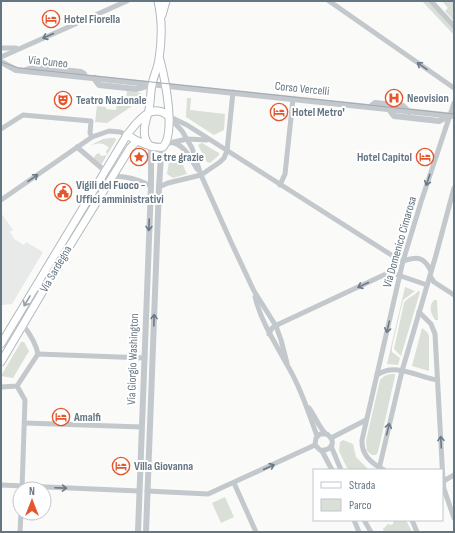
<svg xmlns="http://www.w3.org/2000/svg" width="455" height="533" font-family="'Sofia Sans Condensed',sans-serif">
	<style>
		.built { fill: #e8e9e9 }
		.green { fill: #dadfd7 }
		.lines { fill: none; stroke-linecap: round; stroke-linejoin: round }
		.secondary-casing { stroke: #b3babf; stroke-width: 9 }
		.minor { stroke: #c3c8cc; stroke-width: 5 }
		.tertiary { stroke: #c3c8cc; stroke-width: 6 }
		.secondary { stroke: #fff; stroke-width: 7 }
		.tram { stroke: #a2aab0; stroke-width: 1 }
		.oneway { stroke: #6a7a87 }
		.oneway2 { stroke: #939fa8 }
		.labels { text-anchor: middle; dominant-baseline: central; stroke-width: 4; stroke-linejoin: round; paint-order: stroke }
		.poi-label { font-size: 12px; font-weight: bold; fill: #657683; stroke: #fff; text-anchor: start }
		.street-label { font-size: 12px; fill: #657683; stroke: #fff }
	</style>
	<rect width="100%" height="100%" fill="#fafaf8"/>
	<!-- built -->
	<polygon class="built" points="1,213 13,230 10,232 14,239 24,245 26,242 43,252 12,304 1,305"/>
	<!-- green -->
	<g class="green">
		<polygon points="422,1 429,1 454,28 454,35"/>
		<polygon points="442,1 454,1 454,21 445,11 448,8"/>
		<polygon points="127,91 141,93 141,100 107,123 95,122 97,106 106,107 106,109 116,110 117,98 126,99"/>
		<polygon points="187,98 191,98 190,110 225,114 224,130 214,135 186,117"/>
		<path d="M110,138H115L116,140L101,165L94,159V157L97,154L99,153L101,156L107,155L106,151L109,148C104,142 98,143 91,145L103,139Z"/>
		<polygon points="202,143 219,153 219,155 210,163 207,162 198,145"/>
		<polygon points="178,154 187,174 173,178 167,174 170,155"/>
		<polygon points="405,287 415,291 403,300 392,347 392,352 400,358 398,365 387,364"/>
		<path d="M418,291L420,292L401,356L394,349L404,303C407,297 414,297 418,291Z"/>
		<path d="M434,300H437L438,320H435C431,313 428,307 434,300Z"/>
		<polygon points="422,328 427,332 429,336 429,371 412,366"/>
		<polygon points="21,342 24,342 29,351 13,378 1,376"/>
		<polygon points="390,374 395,374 395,376 378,452 376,455 372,455 367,451 366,441 380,380 384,376"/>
		<polygon points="343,440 353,444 356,457 369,470 353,470 347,468 339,451 340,442"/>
		<polygon points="225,497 234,517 221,523 212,503"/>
		<polygon points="394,520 406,520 412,532 384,532 383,529 388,524 391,525 393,524"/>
	</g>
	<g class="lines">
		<defs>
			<g id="secondary">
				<polyline points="162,15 166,1"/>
				<path d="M127,135C136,141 152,149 163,147C176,132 165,79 160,60"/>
				<path d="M149,145C141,136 145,123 148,113C151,104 150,94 152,85C153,77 158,68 159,59C162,40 162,19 158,1"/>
				<path d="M1,344L127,135C136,123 152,101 168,116"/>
				<polyline points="1,362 69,247 130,148 136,142"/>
			</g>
		</defs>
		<!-- secondary casing -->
		<use href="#secondary" class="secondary-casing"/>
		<!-- minor -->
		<g class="minor">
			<polyline points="329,1 454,88"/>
			<polyline points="431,1 454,26"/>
			<polyline points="1,48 16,48"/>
			<polyline points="1,57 127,1"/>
			<polyline points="168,116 187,125 393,256 403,261"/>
			<polyline points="172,120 182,131 192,148 201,175 231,242 254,291 276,326 281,340 287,363"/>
			<polyline points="1,129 23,115 91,121 90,133 92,137"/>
			<path d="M174,143C185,146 191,159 197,169"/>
			<polyline points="165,144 187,139 207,140"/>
			<polyline points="77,147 105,171"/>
			<path d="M112,177C124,175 140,180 151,186"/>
			<polyline points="280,185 285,174 293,99"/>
			<polyline points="159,187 168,183 201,175 220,162 224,158 227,151 233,92"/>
			<polyline points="1,200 92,137 109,131 120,132 127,135"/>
			<path d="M403,261C418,256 424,257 431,271"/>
			<polyline points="430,276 434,282 454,295"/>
			<path d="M255,297C261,321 274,341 286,363C300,386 308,411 317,436"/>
			<polyline points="419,312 431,324 435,334 443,481 444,489 454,518"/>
			<polyline points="269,334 272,328 279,324 388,273 395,274 427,285"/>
			<polyline points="38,354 145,358"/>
			<path d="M377,375C395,362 418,377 437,380"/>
			<polyline points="17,386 25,400 22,489"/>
			<path d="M1,387L17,386L38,354C36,343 30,334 23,325"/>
			<path d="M309,408C315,416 319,427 325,433C328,435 331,436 332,440C334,448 326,451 320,450L315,445L316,438L320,434H327"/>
			<polyline points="25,423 142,427"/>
			<polyline points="331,438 366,420"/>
			<polyline points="331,446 341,470"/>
			<polyline points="322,451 332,470"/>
			<polyline points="379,469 402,371 436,255 454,188"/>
			<path d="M384,470C372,464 361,455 362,440L403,261L421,202L454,103"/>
			<polyline points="442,482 454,475"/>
			<polyline points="234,483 256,532"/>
			<polyline points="1,485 139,491"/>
			<polyline points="147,491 208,494 315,445"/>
			<polyline points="354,520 359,532"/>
			<polyline points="364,520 371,532"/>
			<polyline points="412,520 417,532"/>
			<polyline points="20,532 21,513"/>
		</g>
		<!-- tertiary -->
		<g class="tertiary">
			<polyline points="1,62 16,70 454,116"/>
			<polyline points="26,70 34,67 81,72 84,74"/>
			<polyline points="94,78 99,85 136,89 150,85"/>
			<polyline points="370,107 375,103 403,106 409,112"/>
			<polyline points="389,109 394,116 439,121 449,116"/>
			<polyline points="138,532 151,186 151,146"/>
			<polyline points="146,532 159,187 161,155 163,147"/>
		</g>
		<!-- secondary -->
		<use href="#secondary" class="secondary"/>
		<!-- tram -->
		<polyline class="tram" points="1,62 19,68 454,114"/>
	</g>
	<!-- one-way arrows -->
	<defs><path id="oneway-shaft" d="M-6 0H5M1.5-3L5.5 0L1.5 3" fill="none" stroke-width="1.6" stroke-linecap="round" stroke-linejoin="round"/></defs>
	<g class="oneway">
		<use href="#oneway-shaft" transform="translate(48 36) rotate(156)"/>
		<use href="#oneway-shaft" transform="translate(422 66) rotate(-145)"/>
		<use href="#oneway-shaft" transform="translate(33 178) rotate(-35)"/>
		<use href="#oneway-shaft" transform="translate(428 180) rotate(108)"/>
		<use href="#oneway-shaft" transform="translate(149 225) rotate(92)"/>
		<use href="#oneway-shaft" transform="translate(363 285) rotate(155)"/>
		<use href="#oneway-shaft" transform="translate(154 320) rotate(-88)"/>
		<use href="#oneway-shaft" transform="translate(388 327) rotate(103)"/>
		<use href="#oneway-shaft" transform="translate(388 429) rotate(-77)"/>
		<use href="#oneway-shaft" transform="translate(441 442) rotate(-93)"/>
		<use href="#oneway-shaft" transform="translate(269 467) rotate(-24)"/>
		<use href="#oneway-shaft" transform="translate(61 488) rotate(2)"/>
	</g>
	<use class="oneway2" href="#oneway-shaft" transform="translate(27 301) rotate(121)"/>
	<!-- icons -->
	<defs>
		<symbol id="hotel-ring" viewBox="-11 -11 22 22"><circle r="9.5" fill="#fff" stroke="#e4572e" stroke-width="1.5"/><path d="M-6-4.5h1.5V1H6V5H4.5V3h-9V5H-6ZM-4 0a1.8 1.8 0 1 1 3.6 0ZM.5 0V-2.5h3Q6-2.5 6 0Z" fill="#e4572e"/></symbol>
		<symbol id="hospital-ring" viewBox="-11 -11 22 22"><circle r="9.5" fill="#fff" stroke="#e4572e" stroke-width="1.5"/><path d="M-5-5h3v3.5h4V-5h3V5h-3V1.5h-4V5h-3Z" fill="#e4572e"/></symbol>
		<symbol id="theatre-ring" viewBox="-11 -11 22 22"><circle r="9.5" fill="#fff" stroke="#e4572e" stroke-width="1.5"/><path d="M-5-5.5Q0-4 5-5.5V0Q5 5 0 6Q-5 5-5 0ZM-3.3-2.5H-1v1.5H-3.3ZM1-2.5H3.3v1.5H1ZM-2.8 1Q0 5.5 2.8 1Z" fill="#e4572e"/></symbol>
		<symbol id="sight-ring" viewBox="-11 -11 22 22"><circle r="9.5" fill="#fff" stroke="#e4572e" stroke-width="1.5"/><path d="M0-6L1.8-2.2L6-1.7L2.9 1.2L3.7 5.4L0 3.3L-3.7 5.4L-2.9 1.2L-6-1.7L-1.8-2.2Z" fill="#e4572e"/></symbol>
		<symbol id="civic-ring" viewBox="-11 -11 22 22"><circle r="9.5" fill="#fff" stroke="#e4572e" stroke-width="1.5"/><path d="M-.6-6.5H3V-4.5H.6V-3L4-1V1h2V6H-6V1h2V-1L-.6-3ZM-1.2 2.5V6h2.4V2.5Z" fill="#e4572e"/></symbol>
	</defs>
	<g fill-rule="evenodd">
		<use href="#hotel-ring" x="41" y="9" width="20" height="20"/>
		<use href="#hospital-ring" x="384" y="88" width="20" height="20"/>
		<use href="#theatre-ring" x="53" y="90" width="20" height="20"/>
		<use href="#hotel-ring" x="269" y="102" width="20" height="20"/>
		<use href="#sight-ring" x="129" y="147" width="20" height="20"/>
		<use href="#hotel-ring" x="415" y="147" width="20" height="20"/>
		<use href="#civic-ring" x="53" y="182" width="20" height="20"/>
		<use href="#hotel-ring" x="51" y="407" width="20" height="20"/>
		<use href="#hotel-ring" x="111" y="456" width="20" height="20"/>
	</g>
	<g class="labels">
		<!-- poi labels -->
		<g class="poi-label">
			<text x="64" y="19">Hotel Fiorella</text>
			<text x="407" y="98">Neovision</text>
			<text x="76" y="100">Teatro Nazionale</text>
			<text x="292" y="112">Hotel Metro'</text>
			<text x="152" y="157">Le tre grazie</text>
			<text x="412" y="157" text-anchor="end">Hotel Capitol</text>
			<text x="76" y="185">Vigili del Fuoco -<tspan x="76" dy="14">Uffici amministrativi</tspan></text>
			<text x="74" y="417">Amalfi</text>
			<text x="134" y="466">Villa Giovanna</text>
		</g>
		<!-- street labels -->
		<g class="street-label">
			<text transform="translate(48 62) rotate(6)">Via Cuneo</text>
			<text transform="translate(302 89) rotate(6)">Corso Vercelli</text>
			<text transform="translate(400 242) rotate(-74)">Via Domenico Cimarosa</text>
			<text transform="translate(56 269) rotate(-60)">Via Sardegna</text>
			<text transform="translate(133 359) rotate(-88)">Via Giorgio Washington</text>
		</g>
	</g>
	<!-- border -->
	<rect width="455" height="533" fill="none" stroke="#657683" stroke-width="4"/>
	<!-- legend -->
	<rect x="313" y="469" width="130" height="52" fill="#ffffff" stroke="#c1c8cd"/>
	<rect x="321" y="482" width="20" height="6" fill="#ffffff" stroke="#c1c8cd"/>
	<text x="349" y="489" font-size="12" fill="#657683">Strada</text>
	<rect x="321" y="499" width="20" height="12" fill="#dadfd7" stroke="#c1c8cd"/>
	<text x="349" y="509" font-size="12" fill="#657683">Parco</text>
	<!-- north arrow -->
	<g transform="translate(32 501)"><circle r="19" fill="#ffffff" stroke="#c1c8cd"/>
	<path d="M0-3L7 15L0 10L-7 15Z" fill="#e4572e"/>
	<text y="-6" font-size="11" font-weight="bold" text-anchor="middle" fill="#657683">N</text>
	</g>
</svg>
